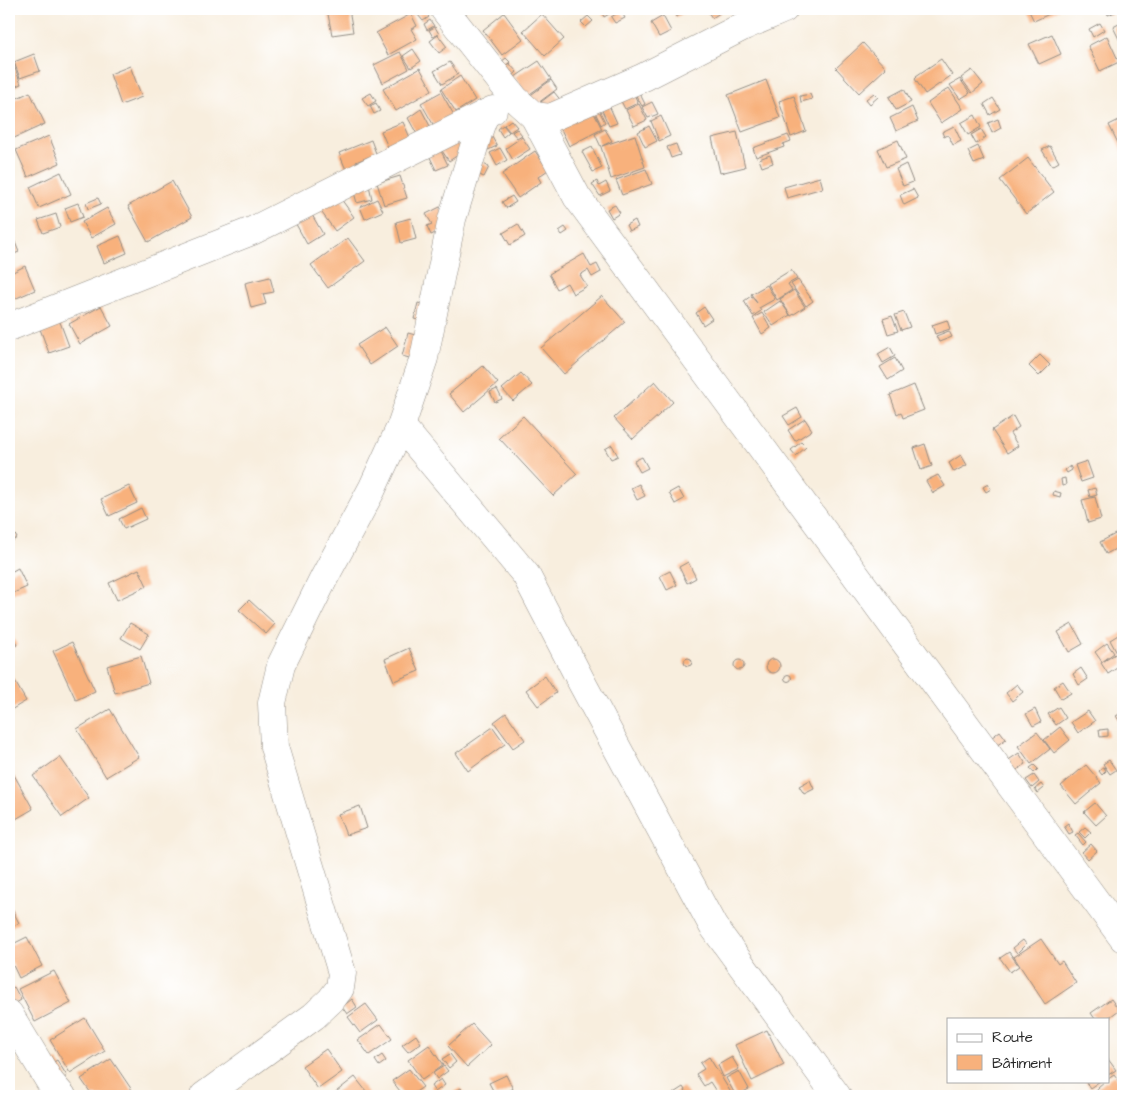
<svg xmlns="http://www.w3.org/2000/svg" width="1132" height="1105" font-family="'Architects Daughter',sans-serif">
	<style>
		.building { fill: #f8b17c }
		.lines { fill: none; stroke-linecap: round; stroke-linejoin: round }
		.minor-casing { stroke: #928c84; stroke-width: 29 }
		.minor { stroke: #fff; stroke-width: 28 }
	</style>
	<rect width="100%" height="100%" fill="#fff"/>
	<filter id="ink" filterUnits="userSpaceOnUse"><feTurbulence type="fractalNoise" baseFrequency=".02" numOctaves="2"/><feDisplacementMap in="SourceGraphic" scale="10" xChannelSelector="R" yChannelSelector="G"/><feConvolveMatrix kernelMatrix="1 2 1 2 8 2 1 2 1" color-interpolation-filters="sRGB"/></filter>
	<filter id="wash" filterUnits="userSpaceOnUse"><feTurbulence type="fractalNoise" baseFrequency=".0096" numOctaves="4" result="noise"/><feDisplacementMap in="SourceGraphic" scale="20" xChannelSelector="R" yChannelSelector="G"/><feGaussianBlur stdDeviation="1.12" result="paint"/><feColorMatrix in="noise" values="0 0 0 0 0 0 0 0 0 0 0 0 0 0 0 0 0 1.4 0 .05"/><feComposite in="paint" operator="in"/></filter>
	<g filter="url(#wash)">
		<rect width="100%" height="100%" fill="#f8eede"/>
		<g id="blocks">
			<!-- building -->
			<g class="building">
				<polygon points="327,9 349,9 353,32 332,35"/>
				<polygon points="418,9 423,9 424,10 417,15 414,11"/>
				<polygon points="600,9 618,9 604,17"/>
				<polygon points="672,9 691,9 676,17"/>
				<polygon points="706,9 726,9 712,18"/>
				<polygon points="1028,9 1060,9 1034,21"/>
				<polygon points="1106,9 1122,9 1108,15"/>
				<polygon points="425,11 429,17 423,21 418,15"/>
				<polygon points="621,11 625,18 615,23 611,17"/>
				<polygon points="504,13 523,39 502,55 483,30"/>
				<polygon points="411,14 417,26 411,29 417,39 388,55 376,33"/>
				<polygon points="542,14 564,39 545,56 523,31"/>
				<polygon points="588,16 593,21 586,27 581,22"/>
				<polygon points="663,16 671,31 659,37 651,23"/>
				<polygon points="430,20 434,26 427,30 424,24"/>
				<polygon points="1123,22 1123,39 1120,41 1113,27"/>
				<polygon points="1100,23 1104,30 1093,37 1089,29"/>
				<polygon points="435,27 439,34 433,37 429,30"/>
				<polygon points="1052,34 1061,54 1039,64 1029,44"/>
				<polygon points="438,35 447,47 439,53 430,41"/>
				<polygon points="1107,36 1119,62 1100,71 1088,46"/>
				<polygon points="863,43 886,68 859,93 836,68"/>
				<polygon points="413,49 421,61 411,68 403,56"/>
				<polygon points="400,52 409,69 383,83 374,65"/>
				<polygon points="34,54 40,71 20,78 14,62"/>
				<polygon points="506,58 510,62 499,71 496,66"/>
				<polygon points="941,59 952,75 925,94 915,79 917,77 916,76"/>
				<polygon points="539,61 551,79 527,96 515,77"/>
				<polygon points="450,62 458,74 442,84 434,71"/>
				<polygon points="13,63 21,84 9,89 9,64"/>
				<polygon points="509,63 517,72 509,79 502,71"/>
				<polygon points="130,66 142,97 121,105 110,74"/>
				<polygon points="420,68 432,90 396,111 383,89"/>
				<polygon points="972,70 983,84 972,93 961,78"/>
				<polygon points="460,76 475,100 456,112 441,89"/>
				<polygon points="960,79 970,93 960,99 950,85"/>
				<polygon points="551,80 557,89 534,106 528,97"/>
				<polygon points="766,80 780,118 742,132 728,95"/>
				<polygon points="949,88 963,109 941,123 928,103"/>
				<polygon points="904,89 911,102 896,110 889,97"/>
				<polygon points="632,90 638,103 625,109 619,97"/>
				<polygon points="30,92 45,124 12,139 9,132 9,102"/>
				<polygon points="441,92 454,115 434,126 421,103"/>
				<polygon points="554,92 562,102 544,115 537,105"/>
				<polygon points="639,92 645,104 642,106 635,94"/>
				<polygon points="371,93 376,101 368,106 362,98"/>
				<polygon points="874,93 878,97 870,104 866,99"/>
				<polygon points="810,94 812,99 801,102 800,96"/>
				<polygon points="794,96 806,131 791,137 779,101"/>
				<polygon points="993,98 1000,109 990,115 984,104"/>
				<polygon points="652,102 658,114 648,118 642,107"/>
				<polygon points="376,103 380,111 374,114 370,106"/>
				<polygon points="608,103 617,123 609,126 600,106"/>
				<polygon points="639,104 647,120 634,126 626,110"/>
				<polygon points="912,107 918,121 896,131 890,118"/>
				<polygon points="598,108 605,122 601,125 594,110"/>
				<polygon points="421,109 431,128 418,136 408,118"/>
				<polygon points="593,111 602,129 569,146 559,125"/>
				<polygon points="975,115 981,127 968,135 961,123"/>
				<polygon points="661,116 670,136 659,141 651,121"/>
				<polygon points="1123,118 1123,153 1109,125"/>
				<polygon points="998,119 1001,128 992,133 988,123"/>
				<polygon points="511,120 517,127 510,132 504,125"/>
				<polygon points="403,122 412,142 390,152 381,131"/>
				<polygon points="503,125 509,132 503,137 498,129"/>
				<polygon points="649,126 657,141 645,147 638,132"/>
				<polygon points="954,126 961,141 953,145 948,135 944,137 942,132"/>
				<polygon points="517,129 522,135 517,138 512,132"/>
				<polygon points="605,129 612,141 602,146 635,135 645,167 611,179 601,147 595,134"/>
				<polygon points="981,129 986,137 976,144 971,135"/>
				<polygon points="737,132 745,167 720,173 712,138"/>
				<polygon points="461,134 470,147 449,161 440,148"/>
				<polygon points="788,135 791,141 783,144 784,147 756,157 753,148"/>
				<polygon points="49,136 60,163 28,177 16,150"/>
				<polygon points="492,137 497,146 488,150 484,141"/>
				<polygon points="522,137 530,149 513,160 506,148"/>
				<polygon points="371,140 377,156 369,160 368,157 356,162 358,167 347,172 339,153"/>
				<polygon points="898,140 906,159 886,167 878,149"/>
				<polygon points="676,144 680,155 671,158 667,147"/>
				<polygon points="978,146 984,160 974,164 968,151"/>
				<polygon points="1050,146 1059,162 1052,166 1042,150"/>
				<polygon points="439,147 448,165 436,170 428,153"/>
				<polygon points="592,147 602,168 593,172 582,152"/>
				<polygon points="500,148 507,160 497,166 490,153"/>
				<polygon points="535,151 548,170 538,177 541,182 518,198 502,174"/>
				<polygon points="770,155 773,163 762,167 759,159"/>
				<polygon points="1028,158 1054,192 1026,214 1000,180"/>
				<polygon points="482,163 489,167 484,177 477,174"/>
				<polygon points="906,164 913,182 903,186 896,169"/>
				<polygon points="646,169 652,184 622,195 616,180"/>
				<polygon points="61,172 71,194 39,208 30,187"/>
				<polygon points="400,176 407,198 384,205 377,183"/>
				<polygon points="820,177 823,188 787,198 784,187"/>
				<polygon points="172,181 192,217 148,242 128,206"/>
				<polygon points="597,181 599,186 606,182 610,191 600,196 592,184"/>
				<polygon points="369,185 372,199 357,203 353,189"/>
				<polygon points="913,189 918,198 904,205 900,195"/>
				<polygon points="336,192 354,217 335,231 317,206"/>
				<polygon points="512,196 516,202 506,208 502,202"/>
				<polygon points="98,198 101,204 88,209 86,203"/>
				<polygon points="377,199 383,211 365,219 360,207"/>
				<polygon points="78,203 83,217 70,222 65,208"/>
				<polygon points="615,205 620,213 612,218 607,209"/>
				<polygon points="440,207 445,217 442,230 431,235 427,226 432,224 426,214"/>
				<polygon points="107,208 116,224 91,238 82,222"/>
				<polygon points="308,208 323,234 307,244 292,217"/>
				<polygon points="56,214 60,227 43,233 38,220"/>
				<polygon points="411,218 416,239 401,243 396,222"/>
				<polygon points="635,220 638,227 629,231 626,225"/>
				<polygon points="518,224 525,236 510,245 503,233"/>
				<polygon points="565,227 568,231 562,235 559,231"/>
				<polygon points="12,235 19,252 9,256 9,236"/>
				<polygon points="120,236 127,253 104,263 97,246"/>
				<polygon points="348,238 365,261 328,288 311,265"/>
				<polygon points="584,254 591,267 597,264 601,272 592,277 588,270 580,275 587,286 573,294 567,283 557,289 549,274"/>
				<polygon points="25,266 35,290 12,300 9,292 9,274"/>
				<polygon points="791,270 797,279 788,284 792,290 777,300 768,284"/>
				<polygon points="270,277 274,292 263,294 266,304 251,308 245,283"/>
				<polygon points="798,280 813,301 806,306 791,284"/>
				<polygon points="767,285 775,299 759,308 761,311 753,316 744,301 751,296 757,303 751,294"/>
				<polygon points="794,290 805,307 791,316 780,299"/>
				<polygon points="602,296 625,322 564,374 541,348"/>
				<polygon points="780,301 790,315 773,326 764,312"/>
				<polygon points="418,303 426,305 422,321 414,319"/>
				<polygon points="101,306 112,326 80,344 69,324"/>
				<polygon points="704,307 712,319 703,325 696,313"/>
				<polygon points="904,312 910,327 901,330 895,315"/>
				<polygon points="762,313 771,328 762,334 753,318"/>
				<polygon points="57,314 69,346 49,353 37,321"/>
				<polygon points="892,316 898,331 888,334 883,319"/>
				<polygon points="947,320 950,329 935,334 932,325"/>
				<polygon points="385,327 398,346 370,365 357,345"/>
				<polygon points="949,331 952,337 939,342 936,336"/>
				<polygon points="408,333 419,336 413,359 402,356"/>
				<polygon points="890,347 895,356 883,363 878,354"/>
				<polygon points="1040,355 1050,365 1039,376 1029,366"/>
				<polygon points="895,358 902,371 888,380 880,367"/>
				<polygon points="483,366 498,383 464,412 449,394"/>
				<polygon points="521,373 532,385 513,401 502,389"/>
				<polygon points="655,381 673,402 633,439 614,418"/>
				<polygon points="914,385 924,410 903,418 901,412 897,414 890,395"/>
				<polygon points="497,389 502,399 495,402 490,392"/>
				<polygon points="797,408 802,417 789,425 783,416"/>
				<polygon points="523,416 577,474 553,496 499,438"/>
				<polygon points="1013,416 1019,427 1010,433 1018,446 1007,453 992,430"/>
				<polygon points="805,419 812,430 795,441 788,430"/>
				<polygon points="801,442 806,447 796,456 791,450"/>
				<polygon points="925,444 932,466 921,470 914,448"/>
				<polygon points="612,445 618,456 611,459 605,449"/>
				<polygon points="961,455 967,465 954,472 949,463"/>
				<polygon points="642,457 648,468 640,472 634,461"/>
				<polygon points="1087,461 1093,478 1081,482 1075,465"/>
				<polygon points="1070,466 1072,470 1067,473 1065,470"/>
				<polygon points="938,475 945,486 933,493 926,481"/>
				<polygon points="1065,478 1066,485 1062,486 1061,479"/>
				<polygon points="639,484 645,496 637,500 631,488"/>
				<polygon points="988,484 991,489 986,492 983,487"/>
				<polygon points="129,486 137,503 109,516 101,499"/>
				<polygon points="678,488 684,499 675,504 669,493"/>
				<polygon points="1095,488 1097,495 1090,497 1088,490"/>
				<polygon points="1054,491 1061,493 1060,497 1053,495"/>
				<polygon points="1095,497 1101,519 1088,523 1082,500"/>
				<polygon points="141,508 146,519 124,529 119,519"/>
				<polygon points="9,525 17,538 9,543"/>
				<polygon points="1121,531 1123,536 1123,545 1106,554 1100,542"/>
				<polygon points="688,562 696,578 687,583 679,567"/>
				<polygon points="18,568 27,587 9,595 9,573"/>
				<polygon points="139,569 147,586 117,600 109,583"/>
				<polygon points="670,571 677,585 667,590 660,576"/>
				<polygon points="249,600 275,624 266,634 239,610"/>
				<polygon points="130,623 149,634 140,649 121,638"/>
				<polygon points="1072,624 1083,644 1069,652 1058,632"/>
				<polygon points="9,629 17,645 9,649"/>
				<polygon points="1123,632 1123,664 1108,674 1101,663 1117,653 1110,640"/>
				<polygon points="72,642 95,691 76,700 53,651"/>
				<polygon points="1107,643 1114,653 1102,662 1095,652"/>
				<polygon points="409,648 419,671 394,681 385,659"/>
				<polygon points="141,656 149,683 115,693 107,666"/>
				<circle cx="688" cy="662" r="4"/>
				<circle cx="773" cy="666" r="7"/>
				<circle cx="739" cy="665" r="5"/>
				<polygon points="1081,668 1088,679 1079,685 1073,674"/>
				<polygon points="9,671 26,701 9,711"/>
				<circle cx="788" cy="678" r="3.5"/>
				<polygon points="545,676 556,693 538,706 526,690"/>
				<polygon points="1063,681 1071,693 1061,699 1054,687"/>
				<polygon points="1017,684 1023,692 1012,701 1006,693"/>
				<polygon points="1059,707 1066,718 1056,725 1048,714"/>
				<polygon points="110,709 139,757 106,777 77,729"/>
				<polygon points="1035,709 1041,722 1033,726 1026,714"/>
				<polygon points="1088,711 1095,721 1078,733 1071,722"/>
				<polygon points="1123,712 1123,721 1121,723 1116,716"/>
				<polygon points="506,713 525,740 513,748 494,722"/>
				<polygon points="493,727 505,744 468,771 456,753"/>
				<polygon points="1060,727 1070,740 1054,753 1044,740"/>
				<polygon points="1108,729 1108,736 1100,737 1099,730"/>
				<polygon points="1000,731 1006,739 996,746 991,738"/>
				<polygon points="1037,732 1050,749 1031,764 1018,746"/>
				<polygon points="1019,753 1026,764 1014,772 1007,761"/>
				<polygon points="60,757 89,798 62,817 33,776"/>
				<polygon points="1109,760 1116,770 1110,774 1103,764"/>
				<polygon points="1034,765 1038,769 1034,773 1030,768"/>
				<polygon points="1086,765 1101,783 1076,804 1061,786"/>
				<polygon points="1104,767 1106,771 1102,775 1099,771"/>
				<polygon points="13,773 33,809 9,823 9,775"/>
				<polygon points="1034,775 1039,782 1032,788 1026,780"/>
				<polygon points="810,780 814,789 804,794 799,786"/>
				<polygon points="1041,784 1044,788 1038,793 1035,789"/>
				<polygon points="1095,803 1106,816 1096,825 1084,812"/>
				<polygon points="360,806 367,828 346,835 338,814"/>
				<polygon points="1068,823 1073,832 1069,834 1064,826"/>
				<polygon points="1085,827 1091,832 1085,838 1079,832"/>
				<polygon points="1078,833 1086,842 1083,845 1075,835"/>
				<polygon points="1091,844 1097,851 1088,859 1082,852"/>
				<polygon points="9,903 19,923 9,928"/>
				<polygon points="27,937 42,966 19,978 9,957 9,946"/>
				<polygon points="1041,939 1058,964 1062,961 1076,983 1045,1004 1014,957"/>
				<polygon points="1023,940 1026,944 1017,953 1013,948"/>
				<polygon points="1009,952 1019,966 1010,972 1000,958"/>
				<polygon points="54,971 71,1003 35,1022 18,989"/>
				<polygon points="14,987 21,1000 11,1006 9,1002 9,990"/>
				<polygon points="352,999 357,1007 347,1014 342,1007"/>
				<polygon points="1111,999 1119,1010 1107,1019 1095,1019 1091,1013"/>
				<polygon points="366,1004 378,1020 360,1033 348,1017"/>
				<polygon points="85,1018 105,1051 70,1073 50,1040"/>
				<polygon points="381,1024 392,1039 369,1055 358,1040"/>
				<polygon points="472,1024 491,1045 467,1067 448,1046"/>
				<polygon points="767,1030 784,1065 752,1081 735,1045"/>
				<polygon points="416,1035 421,1043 408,1052 402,1045"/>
				<polygon points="429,1045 443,1065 422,1080 408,1060"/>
				<polygon points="326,1049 342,1072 318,1089 302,1066"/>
				<polygon points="450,1054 456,1062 449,1068 442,1059"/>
				<polygon points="382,1055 386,1061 379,1066 375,1060"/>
				<polygon points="709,1057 733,1096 719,1096 710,1082 704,1086 696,1074 704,1069 700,1063"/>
				<polygon points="732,1057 739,1069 723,1077 718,1065"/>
				<polygon points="111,1059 136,1096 93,1096 81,1079"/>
				<polygon points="1108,1059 1116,1070 1108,1075"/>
				<polygon points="57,1060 67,1076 56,1083 47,1066"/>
				<polygon points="444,1066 448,1071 437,1079 433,1073"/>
				<polygon points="409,1069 423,1087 410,1096 404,1096 392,1081"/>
				<polygon points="739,1071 749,1089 736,1096 726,1078"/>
				<polygon points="506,1075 513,1089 496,1096 489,1083"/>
				<polygon points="1114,1075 1123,1087 1123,1096 1098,1096 1095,1092 1099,1088 1098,1087 1105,1081 1108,1081 1108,1079"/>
				<polygon points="355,1077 370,1096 333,1096 332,1095"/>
				<polygon points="441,1079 445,1085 435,1092 431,1086"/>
				<polygon points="1085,1081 1100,1081 1090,1088"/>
				<polygon points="683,1087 689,1096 669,1096"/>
				<polygon points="461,1088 467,1096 449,1096"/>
			</g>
		</g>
	</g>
	<g filter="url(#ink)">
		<use href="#blocks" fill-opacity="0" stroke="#928c84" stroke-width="1"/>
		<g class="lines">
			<defs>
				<g id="minor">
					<polyline points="444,9 515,99 534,116 577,197 1123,938"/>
					<polyline points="534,116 550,118 644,77 744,26 784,9"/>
					<polyline points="9,327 252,231 493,110"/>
					<polyline points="401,426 526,575 582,683 713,926 837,1096"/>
					<polyline points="9,1014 50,1082 62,1096"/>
					<polyline points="204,1096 314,1016 331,1000 340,988 342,973 274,747 272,703 281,665 324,578 372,489 401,426 424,358 452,219 480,127 485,114"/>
				</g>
			</defs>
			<!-- minor casing -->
			<use href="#minor" class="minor-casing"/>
			<!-- minor -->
			<use href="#minor" class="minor"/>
		</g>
	</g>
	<!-- margin -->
	<rect width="1132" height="1105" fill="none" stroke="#fff" stroke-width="30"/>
	<!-- legend -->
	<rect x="947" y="1018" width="162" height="65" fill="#ffffff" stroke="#aaaaaa"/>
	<rect x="957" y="1034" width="25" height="8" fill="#ffffff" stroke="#aaaaaa"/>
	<text x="992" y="1042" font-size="15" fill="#2b2b2b">Route</text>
	<rect x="957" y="1055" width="25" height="15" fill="#f8b17c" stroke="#aaaaaa"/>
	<text x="992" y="1068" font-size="15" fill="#2b2b2b">Bâtiment</text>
</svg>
